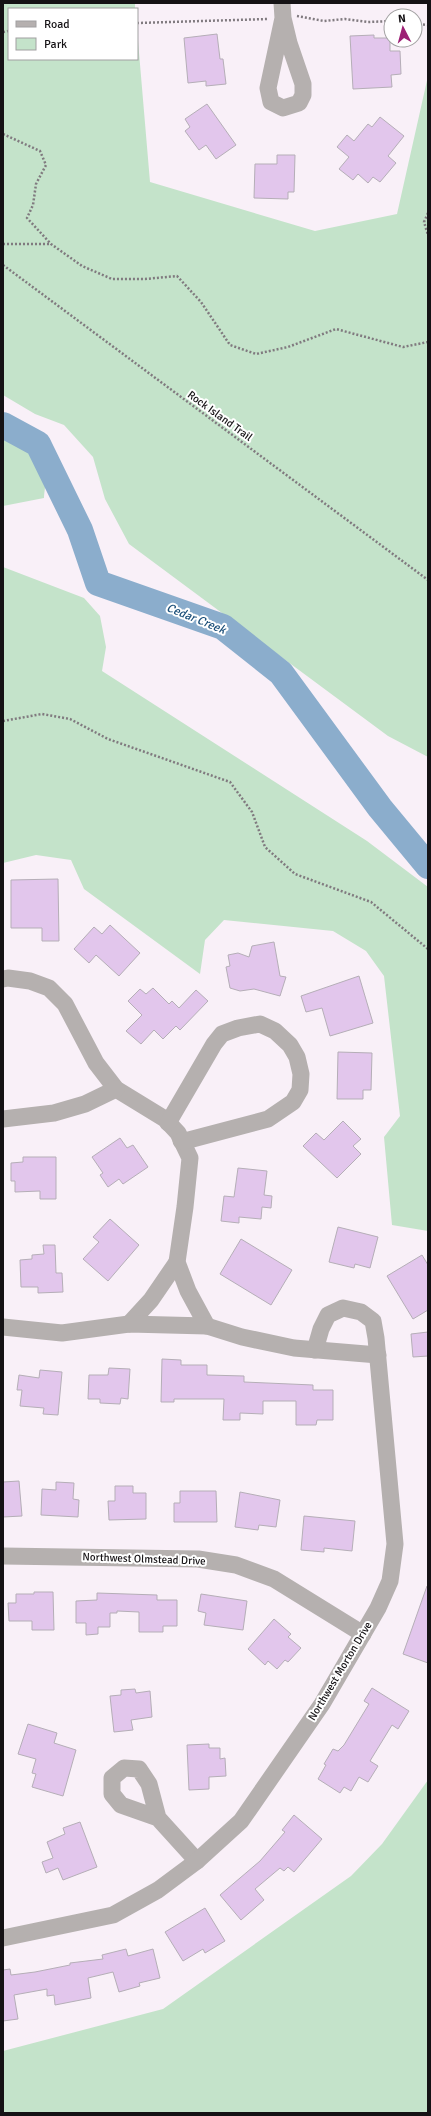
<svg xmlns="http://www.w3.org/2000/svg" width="431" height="2116" font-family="Signika,sans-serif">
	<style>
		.green { fill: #c4e3ca }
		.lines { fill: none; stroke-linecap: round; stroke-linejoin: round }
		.river { stroke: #8badcc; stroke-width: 26 }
		.building { fill: #e2c6ec; stroke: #b5aeb7 }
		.path { stroke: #807a7f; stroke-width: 2.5; stroke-dasharray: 2 2; stroke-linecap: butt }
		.street { stroke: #b5b0af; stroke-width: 17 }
		.labels { text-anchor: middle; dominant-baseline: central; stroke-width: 4; stroke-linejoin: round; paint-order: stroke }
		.street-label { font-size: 11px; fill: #151215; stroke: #fff }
		.water-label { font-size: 12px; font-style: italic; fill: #1a4e78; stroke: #fff }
	</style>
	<rect width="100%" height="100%" fill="#f9f0f8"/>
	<!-- green -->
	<g class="green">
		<polygon points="3,3 135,3 135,9 9,9 9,59 137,59 137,29 150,182 315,231 397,214 428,76 428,757 388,736 129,544 105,499 93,457 64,425 35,414 3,395"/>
		<path d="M3,429C20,442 41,457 45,479C46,485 44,493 44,498L3,506Z"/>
		<polygon points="3,567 84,598 100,616 106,647 102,671 367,841 428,887 428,1231 392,1225 384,1137 400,1116 384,976 366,951 333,931 224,920 205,940 200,974 84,889 71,860 36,855 3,863"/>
		<polygon points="428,1780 428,2113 3,2113 3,2051 163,2009 351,1876 382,1844"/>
	</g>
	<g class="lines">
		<!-- river -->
		<polyline class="river" points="3,425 38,444 80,530 98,583 223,627 281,673 380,808 428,866"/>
	</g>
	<!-- building -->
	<g class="building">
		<polygon points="217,34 220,59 223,59 226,84 206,86 206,81 188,83 184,38"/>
		<polygon points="374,35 374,38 390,38 390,51 400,51 401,74 391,75 392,87 353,89 350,36"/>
		<polygon points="207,104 236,145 216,159 206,145 199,150 185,131 190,127 185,119"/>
		<polygon points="380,117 404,136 388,156 396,163 380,182 373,177 368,183 358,174 353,180 339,169 349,157 337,147 347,135 354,141 368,124 372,127"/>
		<polygon points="277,155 295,155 294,192 288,192 288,199 254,198 255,164 277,164"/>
		<polygon points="58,879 59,941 42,941 42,928 11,928 11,880"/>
		<polygon points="110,925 140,953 119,976 96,955 89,963 74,949 94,927 102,934"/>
		<polygon points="274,942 280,976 286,977 280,996 254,989 240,991 230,988 226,967 230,966 228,955 238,953 249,957 252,946"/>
		<polygon points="359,976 373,1023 330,1036 322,1008 306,1012 301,996"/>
		<polygon points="153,988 169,1004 172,1001 179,1008 196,990 208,1001 180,1030 176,1026 163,1039 154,1030 141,1044 126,1031 142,1015 128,1001 140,989 146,994"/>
		<polygon points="338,1052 372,1053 371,1090 363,1090 363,1099 337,1099"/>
		<polygon points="343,1121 361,1139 353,1146 361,1154 337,1178 303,1146 316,1133 324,1140"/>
		<polygon points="120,1138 127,1148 133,1145 148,1167 123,1184 119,1179 108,1187 100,1175 103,1173 92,1157"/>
		<polygon points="23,1157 56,1157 56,1199 40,1199 40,1191 15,1192 15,1181 11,1181 11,1163 23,1162"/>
		<polygon points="238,1168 267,1171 264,1195 272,1196 271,1208 262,1207 261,1219 239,1217 239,1223 221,1221 224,1196 234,1197"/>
		<polygon points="110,1219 139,1245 108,1281 83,1259 99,1242 93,1237"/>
		<polygon points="338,1227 378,1237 370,1268 355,1264 354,1268 329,1262"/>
		<polygon points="241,1239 292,1270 271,1305 220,1274"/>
		<polygon points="43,1245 55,1245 56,1273 62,1273 63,1292 38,1293 38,1287 21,1287 20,1260 32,1259 32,1255 44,1254"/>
		<polygon points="422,1255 428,1265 428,1310 413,1319 387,1276"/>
		<polygon points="428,1332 428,1356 413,1357 411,1334"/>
		<polygon points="162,1359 181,1360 181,1365 207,1365 207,1375 244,1376 244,1382 313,1385 313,1390 333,1390 333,1420 317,1420 316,1425 296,1425 296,1401 263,1401 263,1414 240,1413 240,1420 223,1420 224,1399 174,1399 174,1402 161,1402"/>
		<polygon points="109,1368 130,1369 128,1399 121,1398 120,1404 100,1403 100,1399 88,1399 89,1375 108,1375"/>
		<polygon points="40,1370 62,1372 58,1415 43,1414 44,1408 20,1406 22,1390 17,1390 19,1375 39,1378"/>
		<polygon points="19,1481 22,1516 3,1517 3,1482"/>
		<polygon points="56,1482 74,1483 73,1499 79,1500 78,1517 41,1515 42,1489 56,1490"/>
		<polygon points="115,1486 133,1486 133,1493 146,1493 146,1519 109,1520 108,1501 115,1501"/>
		<polygon points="180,1491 216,1491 217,1522 174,1522 174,1503 180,1503"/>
		<polygon points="240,1492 280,1500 276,1527 259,1525 258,1530 235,1527"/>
		<polygon points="304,1516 355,1521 352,1551 324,1548 324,1552 301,1550"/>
		<polygon points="427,1586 428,1586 428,1663 403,1654"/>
		<polygon points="34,1592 53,1592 54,1630 32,1630 32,1621 9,1621 8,1603 16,1603 16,1594 34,1594"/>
		<polygon points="97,1593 157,1595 157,1600 177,1600 177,1626 163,1626 163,1632 139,1632 139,1612 117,1611 117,1613 110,1613 110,1627 98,1627 98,1634 86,1635 86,1623 76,1623 76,1601 97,1600"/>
		<polygon points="201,1594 247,1601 243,1630 204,1625 206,1613 198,1611"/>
		<polygon points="274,1619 291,1634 288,1637 301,1648 288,1662 285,1660 277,1669 268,1661 265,1665 248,1649"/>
		<polygon points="372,1688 409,1711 398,1729 392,1725 370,1761 378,1766 368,1782 359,1777 351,1791 344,1787 340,1793 318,1779 326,1765 324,1764 333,1749 338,1751 344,1745 369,1704 364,1701"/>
		<polygon points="135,1689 136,1693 150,1691 152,1717 131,1720 133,1730 114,1732 110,1696 121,1695 121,1690"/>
		<polygon points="28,1724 57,1733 54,1743 76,1750 63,1796 32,1787 36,1774 32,1773 36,1759 18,1754"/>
		<polygon points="209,1744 209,1748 220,1748 220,1759 225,1758 226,1776 209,1777 209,1789 189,1790 187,1745"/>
		<polygon points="294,1815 322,1839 294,1872 288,1867 284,1871 280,1868 255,1889 264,1900 241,1920 220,1895 260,1861 285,1832 282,1830"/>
		<polygon points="80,1822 97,1867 63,1880 58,1868 46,1873 42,1862 53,1858 47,1842 65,1834 63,1828"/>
		<polygon points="205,1908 225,1941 205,1953 203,1949 183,1961 165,1932"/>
		<polygon points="126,1949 128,1956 153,1949 160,1978 139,1983 140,1986 119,1992 113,1972 88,1978 91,1998 55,2005 54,1995 47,1996 47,1989 14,1995 18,2019 3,2021 3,1970 10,1969 11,1975 35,1972 70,1965 70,1963 103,1959 102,1955"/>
	</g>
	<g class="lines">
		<!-- path -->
		<g class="path">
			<polyline points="297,16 324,21 345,19 368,22 391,21"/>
			<polyline points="137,23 268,19"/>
			<polyline points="415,24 428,25"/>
			<polyline points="3,32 9,31"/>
			<polyline points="3,134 40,151 46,165 36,184 33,205 27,218 51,244 82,266 112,279 145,279 177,276 201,302 230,345 256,354 288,347 336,329 403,347 428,342"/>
			<polyline points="428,213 424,222 428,235"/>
			<polyline points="3,244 50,244"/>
			<polyline points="3,265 428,580"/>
			<polyline points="3,721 42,714 70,719 108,739 230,782 252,812 265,847 295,874 371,902 428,949"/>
		</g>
		<!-- street -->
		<g class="street">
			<polyline points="282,3 283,18 289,43 303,84 303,95 299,103 283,108 271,102 268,88 283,18"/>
			<polyline points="3,979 8,978 30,981 49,988 65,1004 96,1063 116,1089 165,1119 178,1133 190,1158 185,1207 177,1262 188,1291 207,1326"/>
			<polyline points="3,1119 54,1113 85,1104 116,1089"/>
			<polyline points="168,1123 214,1044 222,1034 238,1028 260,1024 275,1031 290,1045 297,1057 301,1074 300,1090 293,1102 268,1119 185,1141 181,1141"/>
			<polyline points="129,1324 151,1300 177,1262"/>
			<polyline points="3,1327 62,1333 129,1324 207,1326 242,1337 294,1348 378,1355"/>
			<polyline points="3,1556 198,1559 236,1565 274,1579 363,1634"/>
			<polyline points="158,1818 121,1805 112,1794 112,1778 124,1768 139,1769 149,1784 158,1818 197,1861"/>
			<polyline points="3,1938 113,1915 158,1890 197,1861 241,1821 322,1704 378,1608 390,1581 395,1544 376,1338 373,1321 361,1312 343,1308 328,1315 321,1329 315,1350"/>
		</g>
	</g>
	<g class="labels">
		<!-- street labels -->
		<g class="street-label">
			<text transform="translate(220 416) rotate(36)">Rock Island Trail</text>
			<text transform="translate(144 1559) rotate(2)">Northwest Olmstead Drive</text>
			<text transform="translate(340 1671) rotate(-59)">Northwest Morton Drive</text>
		</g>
		<!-- water labels -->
		<g class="water-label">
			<text transform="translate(196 619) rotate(22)">Cedar Creek</text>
		</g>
	</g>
	<!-- border -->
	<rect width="431" height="2116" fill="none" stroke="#151215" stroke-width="8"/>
	<!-- legend -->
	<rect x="8" y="8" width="130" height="52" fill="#ffffff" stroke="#a1a0a1"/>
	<rect x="16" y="21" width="20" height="6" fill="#b5b0af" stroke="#a1a0a1"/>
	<text x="44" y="28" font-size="12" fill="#151215">Road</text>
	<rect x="16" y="38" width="20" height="12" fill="#c4e3ca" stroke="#a1a0a1"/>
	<text x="44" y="48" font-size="12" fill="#151215">Park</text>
	<!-- north arrow -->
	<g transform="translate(403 28) rotate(354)"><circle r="19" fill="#ffffff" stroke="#a1a0a1"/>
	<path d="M0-3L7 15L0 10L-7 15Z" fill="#9d1f75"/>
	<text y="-6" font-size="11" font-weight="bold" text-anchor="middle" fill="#151215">N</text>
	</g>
</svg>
